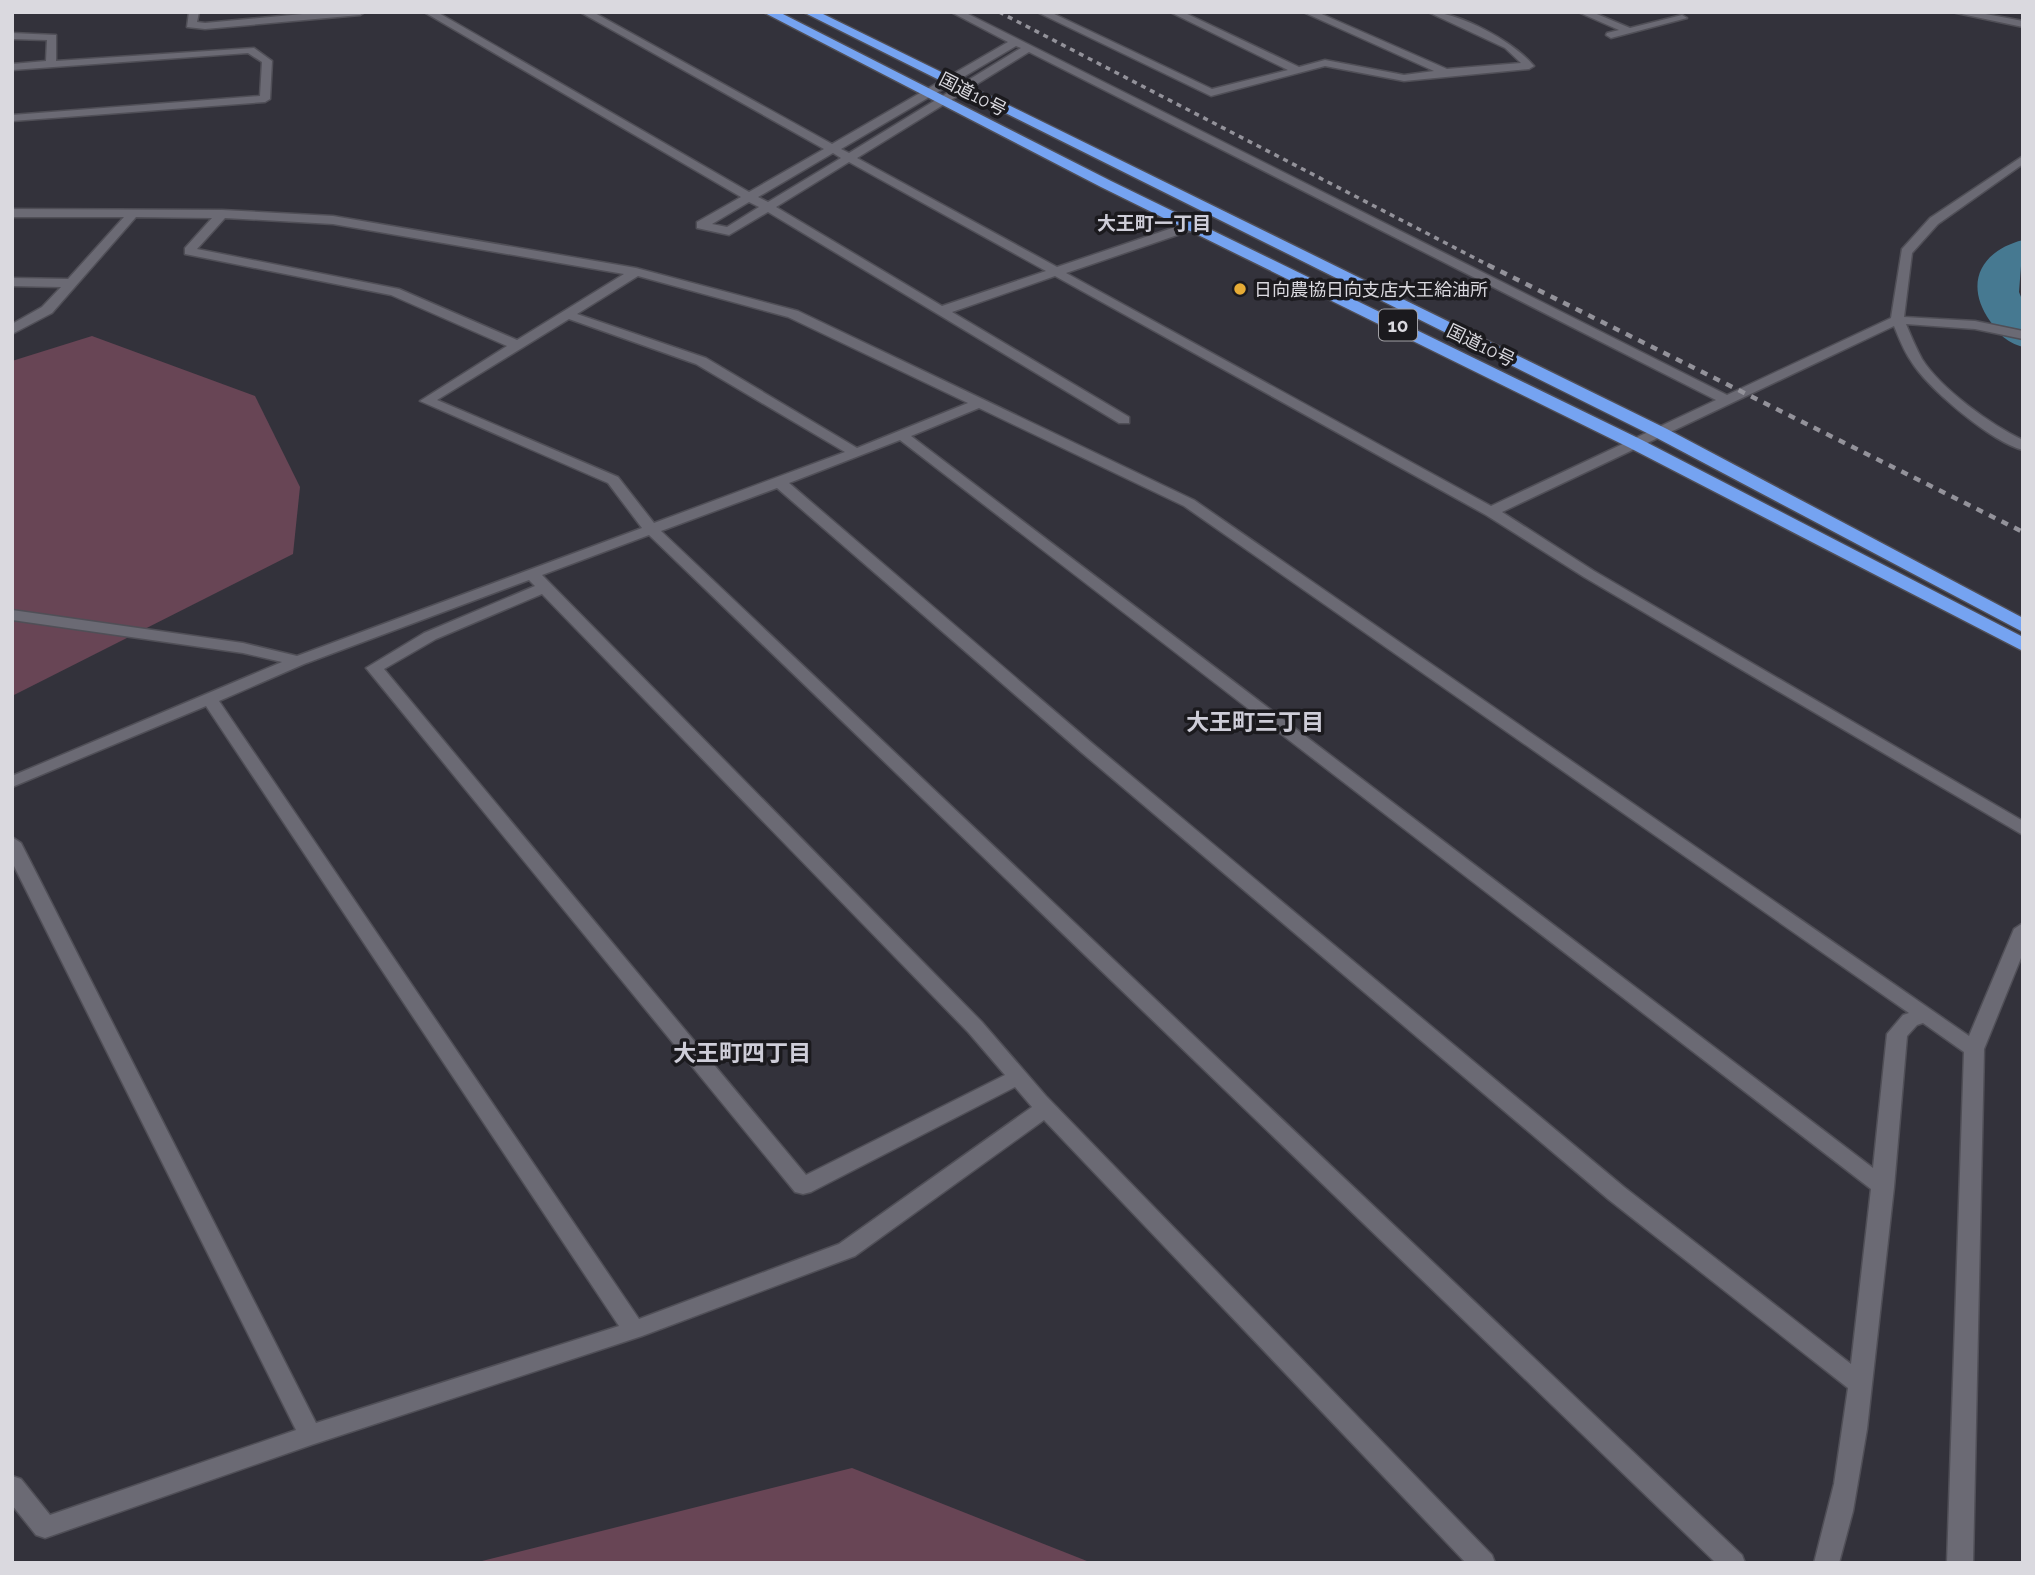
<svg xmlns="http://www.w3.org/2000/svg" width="2035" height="1575" font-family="Raleway,'Noto Sans JP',sans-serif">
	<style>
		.green { fill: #684555 }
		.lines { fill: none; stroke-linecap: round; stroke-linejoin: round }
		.river { fill: #467991; fill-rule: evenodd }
		.minor-casing { stroke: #504f57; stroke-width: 3 }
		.highway-casing { stroke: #504f57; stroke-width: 3 }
		.minor { fill: #6b6a74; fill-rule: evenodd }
		.highway { fill: #75a3f1; fill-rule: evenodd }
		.rail-far1 { stroke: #93929a; stroke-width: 3.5; stroke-dasharray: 5 5; stroke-linecap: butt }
		.rail { stroke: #93929a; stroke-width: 4.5; stroke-dasharray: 7 7; stroke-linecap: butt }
		.poi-dot { fill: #e7ac36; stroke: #1b1a1e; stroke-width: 2.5 }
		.labels { text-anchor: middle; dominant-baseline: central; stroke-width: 7; stroke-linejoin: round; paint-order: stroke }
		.far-street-label { font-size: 18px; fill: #dad9df; stroke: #1b1a1e }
		.far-poi-label { font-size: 18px; fill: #dad9df; stroke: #1b1a1e; text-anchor: start }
		.far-neighbourhood-label { font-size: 19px; font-weight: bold; fill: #cecdd8; stroke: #1b1a1e }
		.shield { fill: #1b1a1e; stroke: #a1a0a5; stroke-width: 2 }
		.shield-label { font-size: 19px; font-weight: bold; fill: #dad9df }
		.neighbourhood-label { font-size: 23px; font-weight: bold; fill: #cecdd8; stroke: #1b1a1e }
	</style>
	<rect width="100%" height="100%" fill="#33323b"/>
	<!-- green -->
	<g class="green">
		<polygon points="92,336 255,396 300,487 293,554 12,696 12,361"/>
		<polygon points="852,1468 1092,1563 474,1563"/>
	</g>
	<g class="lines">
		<!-- river -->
		<path class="river" d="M2023,240L2019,292L2023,302V347C2006,342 2000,335 1990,321C1964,284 1980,251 2023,240Z"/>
		<defs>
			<g id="minor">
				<polygon points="189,12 199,12 197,22 205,23 324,12 365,12 360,15 205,29 187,27"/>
				<path d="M424,12H437L749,192L824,149L580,12H593L832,144L1008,42L951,12H964L1727,395L1891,318L1902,249L1930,218L2023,156V164L1938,224L1912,253L1904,317L1975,321L2023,331V339L1975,329L1906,324C1911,336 1916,348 1922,359C1941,389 1991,425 2023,440V450C1992,442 1928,389 1911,361C1904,351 1899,338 1894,326L1502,512L1594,571L2023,821V835L1584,577L1486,515L1055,276L952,312L1129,417V423H1119L768,212L729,235L697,228V222L741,197ZM1016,46L1021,48L849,153L841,149ZM1029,52L1716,400L1491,506L1066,273L1198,228V222H1190L1057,267L857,158ZM833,153L841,158L768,202L758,197ZM849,162L1046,271L942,306L776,207ZM749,202L759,207L727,227L712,224Z"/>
				<path d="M1037,12H1050L1212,89L1288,70L1170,12H1183L1299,67L1325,60L1404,75L1434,71L1303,12H1317L1447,69L1521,63L1505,48L1428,12C1460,12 1514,42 1534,66L1529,69L1404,81L1325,66L1211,96Z"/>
				<polygon points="1578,12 1592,12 1630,28 1682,15 1687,18 1611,38 1606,35 1607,33 1619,30"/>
				<polygon points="1952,12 1975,12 2023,21 2023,27"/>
				<polygon points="12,33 56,35 56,61 254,48 272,61 270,99 265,102 12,121 12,115 260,96 262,62 248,53 12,70 12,64 46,61 47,40 12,39"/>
				<path d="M12,209L222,210L333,216L636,268L798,311L1194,500L1969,1036L2014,929L2023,923V953L1984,1049L1973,1563H1947L1964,1052L1923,1023L1917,1025L1907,1036L1894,1187L1867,1429L1853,1511L1839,1563H1814L1834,1484L1848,1388L1608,1199L1081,752L777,488L661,531L1742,1555L1745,1563H1716L649,535L542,575L982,1022L1046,1096L1492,1555L1495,1563H1466L1044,1120L855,1256L642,1336L311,1445L45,1538L36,1535L12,1505V1476L21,1479L50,1515L296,1430L12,862V837L21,843L316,1423L619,1326L206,706L12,787V776L282,662L243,653L12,620V610L243,643L297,656L642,528L608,483L420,401L507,346L391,295L185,254V248L212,218L136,217L52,313L12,334V324L42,307L61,287L12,286V278L68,279L124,217H12ZM225,218L333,224L624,274L517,340L399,289L197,249ZM638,276L788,317L968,403L857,448L706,358L577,314ZM569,319L696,364L845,452L654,523L618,477L437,400ZM979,408L1184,506L1909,1013L1903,1015L1887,1034L1873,1168L911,436ZM900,440L1871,1189L1851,1364L1624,1187L1093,744L789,483ZM529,580L535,586L424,633L366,668L795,1192L803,1194L811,1192L1015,1087L1032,1107L839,1244L639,1319L219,701L304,664ZM542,594L968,1032L1005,1075L806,1175L384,669L436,639Z"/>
			</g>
			<g id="highway">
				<polygon points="763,12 779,12 1111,181 1642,440 2023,637 2023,651 1630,448 1101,187"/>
				<polygon points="803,12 819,12 1667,429 2023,618 2023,632 1655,437"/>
			</g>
		</defs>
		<!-- minor casing -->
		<use href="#minor" class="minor-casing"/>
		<!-- highway casing -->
		<use href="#highway" class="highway-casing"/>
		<!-- minor -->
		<use href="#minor" class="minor"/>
		<!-- highway -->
		<use href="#highway" class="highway"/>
		<!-- rail-far1 -->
		<polyline class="rail-far1" points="999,12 1492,267"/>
		<!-- rail -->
		<polyline class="rail" points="1488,265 2023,532"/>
	</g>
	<!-- markers -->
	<circle class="poi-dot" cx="1240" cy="289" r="7"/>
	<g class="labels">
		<!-- far-street labels -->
		<g class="far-street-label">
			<text transform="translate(973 94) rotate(27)">国道10号</text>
			<text transform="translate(1481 345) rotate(26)">国道10号</text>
		</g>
		<!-- far-poi labels -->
		<g class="far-poi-label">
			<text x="1254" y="289">日向農協日向支店大王給油所</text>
		</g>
		<!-- far-neighbourhood labels -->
		<g class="far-neighbourhood-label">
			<text x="1154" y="223">大王町一丁目</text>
		</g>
		<!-- shield labels -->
		<rect class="shield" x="1379" y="309.5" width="38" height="31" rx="5"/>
		<g class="shield-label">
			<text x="1398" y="325">10</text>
		</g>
		<!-- neighbourhood labels -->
		<g class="neighbourhood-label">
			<text x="1255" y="721">大王町三丁目</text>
			<text x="742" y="1052">大王町四丁目</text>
		</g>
	</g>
	<!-- border -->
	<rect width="2035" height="1575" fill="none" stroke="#dad9df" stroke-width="28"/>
</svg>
